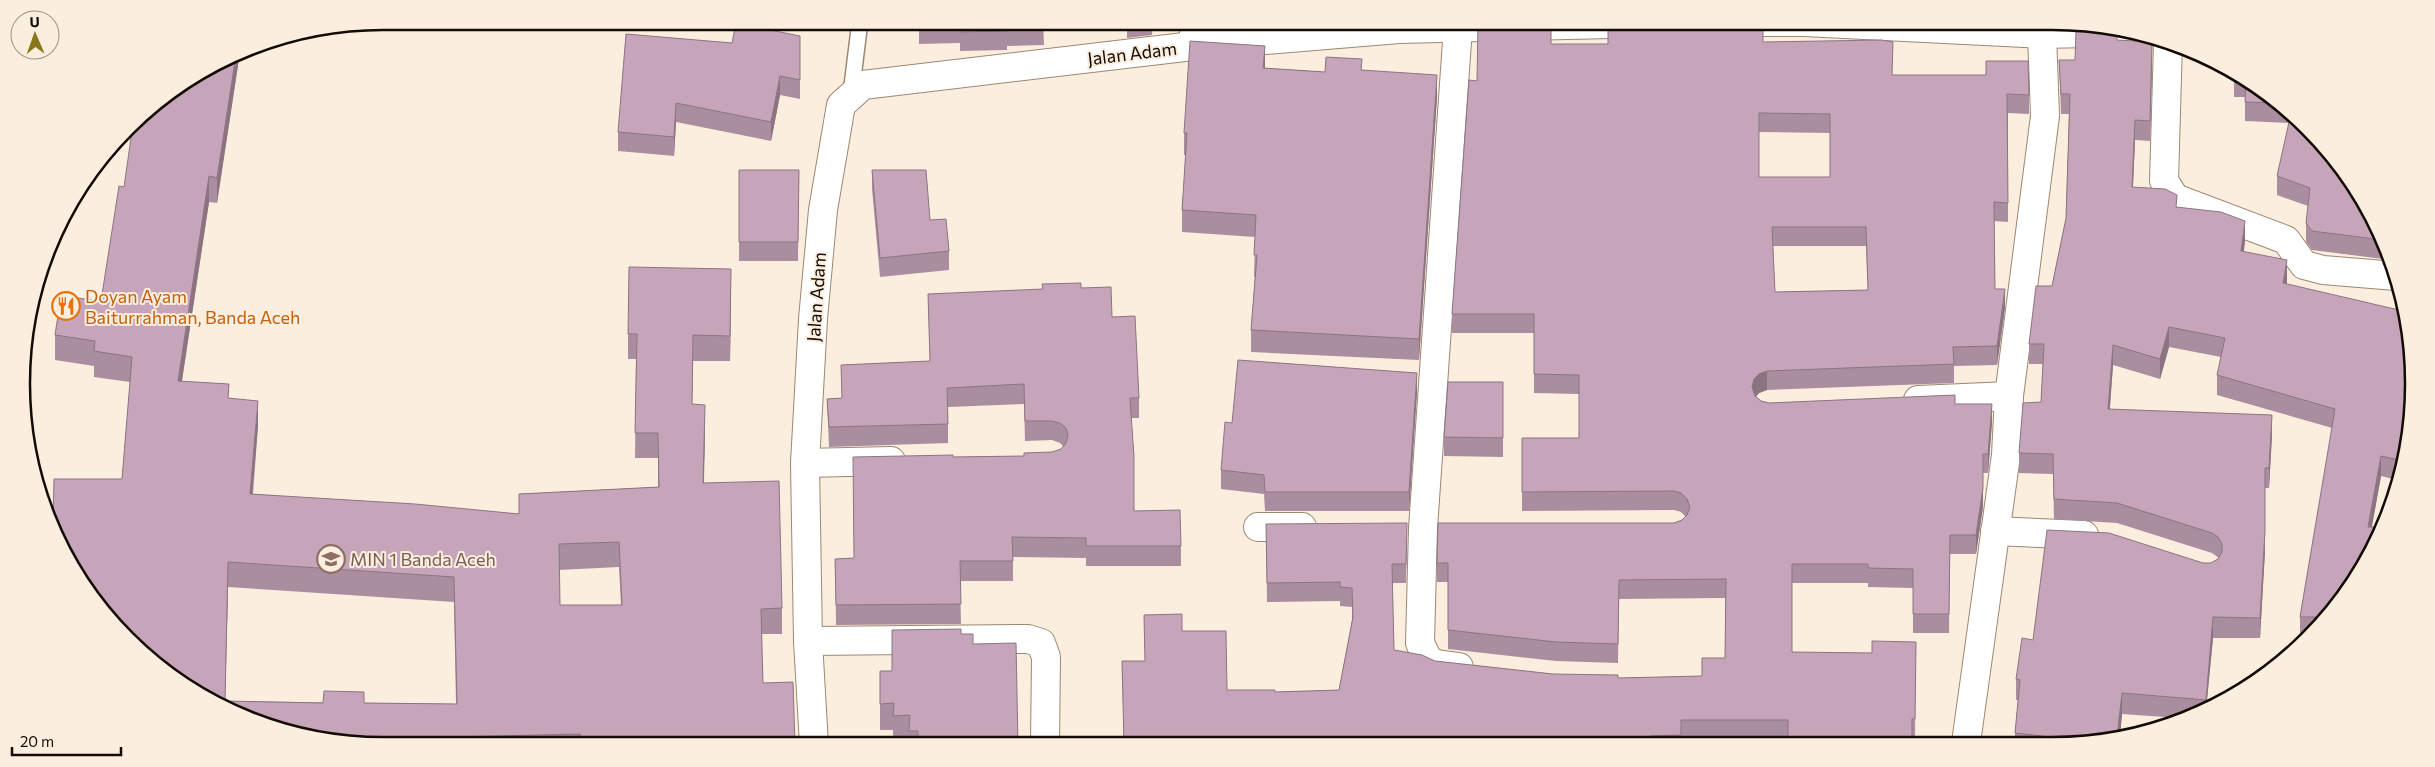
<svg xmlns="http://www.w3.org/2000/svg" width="2435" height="767" font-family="Commissioner,sans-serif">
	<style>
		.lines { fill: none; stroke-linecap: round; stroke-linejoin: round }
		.lane-casing { stroke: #9c8771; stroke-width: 18 }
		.street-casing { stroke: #9c8771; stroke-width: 30 }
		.lane { stroke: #fff; stroke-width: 15 }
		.street { stroke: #fff; stroke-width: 28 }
		.wall { fill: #aa8ea0; fill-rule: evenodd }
		.shaded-wall { fill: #8b7482 }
		.building { fill: #c6a5ba; stroke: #8b7482; fill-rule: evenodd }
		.labels { text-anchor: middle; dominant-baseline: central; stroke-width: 4; stroke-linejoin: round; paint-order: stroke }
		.street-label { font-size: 18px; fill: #130c05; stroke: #fceedf }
		.food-label { font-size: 18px; fill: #c56008; stroke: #fceedf; text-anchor: start }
		.education-label { font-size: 18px; fill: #785e54; stroke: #fceedf; text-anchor: start }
		.rim { fill: none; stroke: #130c05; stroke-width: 2.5 }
	</style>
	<rect width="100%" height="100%" fill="#fceedf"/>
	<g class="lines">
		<defs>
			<polyline id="lane" points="851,94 860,21"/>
			<g id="street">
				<polyline points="1726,22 1804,22 2042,34 2135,32"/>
				<polyline points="1458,27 1423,528 1420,643 1428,660 1437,664 1459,667"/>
				<polyline points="2168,42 2164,181 2175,198 2286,240 2304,265 2323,270 2396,276"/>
				<polyline points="1193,46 1195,21"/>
				<polyline points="1918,400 2009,396"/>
				<polyline points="805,463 891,461"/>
				<polyline points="1258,527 1302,527"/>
				<polyline points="1995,531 2084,535"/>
				<polyline points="808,641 1028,639 1041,643 1046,657 1045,745"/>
				<polyline points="1966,743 2006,455 2009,396 2045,116 2042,34"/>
				<polyline points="814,745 808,641 805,463 813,319 823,210 841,105 863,85 1193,46 1399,29 1656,23"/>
			</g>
		</defs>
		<!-- lane casing -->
		<use href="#lane" class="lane-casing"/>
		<!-- street casing -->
		<use href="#street" class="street-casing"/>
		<!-- lane -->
		<use href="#lane" class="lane"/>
		<!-- street -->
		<use href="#street" class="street"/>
	</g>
	<!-- wall -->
	<g class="wall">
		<polygon points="919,21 1043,21 1044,45 1007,46 1007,50 960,51 960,43 919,44"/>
		<polygon points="1127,21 1153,21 1152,35 1127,38"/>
		<polygon points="800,36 800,99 780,95 771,141 676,122 674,156 618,151 618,132 732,43"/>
		<polygon points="2117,40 2152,62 2150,141 2135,140 2133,187 2177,207 2245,241 2244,251 2287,280 2287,284 2407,454 2397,480 2381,476 2365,564 2306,637 2300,637 2300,617 2332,428 2217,395 2217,375 2221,357 2169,347 2160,379 2113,365 2110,409 2272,435 2269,488 2265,488 2265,551 2260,638 2213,638 2206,710 2179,718 2122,714 2120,736 2099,743 2015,743 2015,733 2018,700 2016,700 2016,679 2033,640 2203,563 2211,563 2219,558 2212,553 2117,523 2054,519 2053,474 2019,473 2019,453 2041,402 2043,364 2029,364 2029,344 2052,286 2066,218 2069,114 2061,114 2059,60 2075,60"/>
		<path d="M1763,42L1893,75L2029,95V114L2008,113V222L1994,221L1995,289L2005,308L1997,365L1954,366V383L1767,390L1759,393L1756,397L1761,401L1769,403L1955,404L1992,423L1988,473H1983V507L1976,554H1950L1949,633H1913V588L1868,587V583H1792V652L1872,653L1916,642L1915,738L1788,739H1681V743L1124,744L1122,661H1145L1144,615L1182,631L1227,690L1275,692L1339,690L1352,620V607L1340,606V601L1267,602L1266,524L1407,542L1406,583H1392L1394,650L1435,661L1553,674L1618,678L1702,676L1725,658V598L1619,599L1618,663L1556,661L1448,649V582H1437V563L1674,523L1682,520L1686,517L1681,512L1674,510L1522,511V438H1579V394L1534,393V333H1452V314L1477,81L1551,44H1608ZM1759,132L1830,133V177H1759ZM1773,246H1866L1868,290L1775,292Z"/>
		<path d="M240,52L217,203L209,202L182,381L229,399L258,426L253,494L519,514V494L658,487V458H635L636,359H628V334L731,295L730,361H693L692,404L705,430L704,483L782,608V634H761L763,683L795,745L384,746L313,739L182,685L122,479L130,382L94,377V366L55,360V335L101,301L124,187ZM619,567L621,605H560L559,570ZM228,587L454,602L456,704L225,701Z"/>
		<polygon points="1265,68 1325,72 1362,70 1437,97 1419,360 1251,352 1251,330 1255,277 1254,277 1255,237 1182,232 1182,210 1186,155 1184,155 1184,133"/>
		<polygon points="2234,72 2253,82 2308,128 2321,143 2318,146 2353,182 2386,245 2391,260 2312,250 2306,242 2306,223 2308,206 2277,195 2277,176 2289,123 2245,121 2245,97 2234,97"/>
		<polygon points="739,170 799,170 798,261 739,261"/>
		<polygon points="872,170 930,220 949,251 949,270 880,277 872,189"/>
		<polygon points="1081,288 1112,317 1139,398 1139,418 1131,418 1134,511 1181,546 1181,566 1086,566 1086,558 1013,557 1013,581 960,581 961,624 836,625 835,559 854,558 953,457 1024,456 1052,452 1061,449 1063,446 1060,443 1052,440 1025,441 1024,404 948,407 948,443 829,447 827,399 842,398 841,365 930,361 928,294"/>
		<polygon points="1503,382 1503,457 1444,456 1444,437"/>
		<polygon points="1417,392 1409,511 1265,511 1264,494 1221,489 1221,470 1232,423"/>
		<polygon points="961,634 973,644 1018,745 909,745 909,742 893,742 893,730 880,730 880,671 892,671"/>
	</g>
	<!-- shaded-wall -->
	<g class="shaded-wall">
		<polygon points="2152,42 2152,62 2150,141 2150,121"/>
		<polygon points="1265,46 1265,68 1263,68"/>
		<polygon points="240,52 217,203 217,178 236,55"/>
		<polygon points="1437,75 1437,97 1419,360 1419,339"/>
		<polygon points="780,76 780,95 771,141 771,122"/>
		<polygon points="676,103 676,122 674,156 674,137"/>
		<polygon points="2135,120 2135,140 2132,207 2132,187"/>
		<polygon points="2315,136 2321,143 2317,147 2314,156"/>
		<polygon points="209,176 209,202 178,406 178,381"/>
		<polygon points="2245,221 2245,241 2241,271 2241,251"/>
		<polygon points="2287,260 2287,280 2283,303 2283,283"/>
		<polygon points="731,269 731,295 730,361 730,336"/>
		<polygon points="2005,289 2005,308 1997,365 1997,346"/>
		<polygon points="2169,327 2169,347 2160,379 2160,359"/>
		<polygon points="2113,345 2113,365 2108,429 2108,409"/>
		<polygon points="1767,371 1767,390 1759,393 1754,398 1752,387 1754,379 1759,374"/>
		<polygon points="1417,373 1417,392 1409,511 1409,492"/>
		<polygon points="258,401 258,426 250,519 250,494"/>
		<polygon points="1992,404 1992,423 1988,473 1988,454"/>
		<polygon points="705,405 705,430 703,508 703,483"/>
		<polygon points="2272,415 2272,435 2269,488 2269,468"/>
		<polygon points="1983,454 1983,507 1976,554 1976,535"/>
		<polygon points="2381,456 2381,476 2368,548 2368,527"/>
		<polygon points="2265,531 2265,551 2260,638 2260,618"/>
		<polygon points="228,562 228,587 225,708 225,707"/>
		<polygon points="2213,617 2213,638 2206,710 2206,700"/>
		<polygon points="2122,693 2122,714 2120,736 2117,737"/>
	</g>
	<!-- building -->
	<g class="building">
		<polygon points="919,21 1043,21 1044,26 1006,27 1007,31 960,32 960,24 919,25"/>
		<path d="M1538,21H1551V44H1608V29H1620V21H1763V42L1882,40L1893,42L1892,75H1986V61H2028L2029,95L2007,94L2008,203L1994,202L1995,289H2005L1997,346L1953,347L1954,364L1767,371L1759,374L1754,379L1752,387L1755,396L1761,401L1769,403L1955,395V404H1992L1988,454H1983V488L1976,535H1950L1949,614H1913V569L1868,568V564H1792V652L1872,653V641L1916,642L1915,719H1912V743H1788V720H1681V735L1650,736V743L1124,744L1122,661H1145L1144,615L1182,614V631H1226L1227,690H1275V692L1339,690L1353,617L1352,588L1340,587V582L1267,583L1266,524L1407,523L1406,564H1392L1394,650L1422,655L1435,661L1553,674L1618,675V678L1702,676V658H1725L1726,579L1619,580L1618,644L1556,642L1448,630V563H1437L1438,523H1674L1682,520L1687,515L1690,507L1687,499L1681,493L1674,491L1522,492V438H1579V375L1534,374V314H1452L1469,80L1477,81L1478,23ZM1759,113L1830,114V177H1759ZM1772,227H1866L1868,290L1775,292Z"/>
		<polygon points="736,23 800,36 800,80 780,76 771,122 676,103 674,137 618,132 626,34 732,43"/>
		<polygon points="2076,31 2117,33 2117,40 2152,42 2150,121 2135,120 2132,187 2165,189 2177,195 2176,207 2221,212 2245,221 2241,251 2287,260 2283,283 2399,310 2401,293 2407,313 2414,384 2407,454 2404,461 2381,456 2368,527 2379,527 2365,564 2322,617 2300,617 2335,409 2217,375 2225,338 2169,327 2160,359 2113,345 2108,409 2272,415 2269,468 2265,468 2265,531 2260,618 2213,617 2206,700 2122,693 2117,737 2099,743 2069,743 2069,739 2015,733 2020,680 2016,679 2022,638 2033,640 2047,530 2109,533 2203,563 2211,563 2218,559 2222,552 2222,544 2218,537 2212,533 2117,503 2054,499 2053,454 2019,453 2023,403 2041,402 2044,344 2029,344 2036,286 2052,286 2066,218 2070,94 2061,94 2059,60 2075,60"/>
		<polygon points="1190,41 1265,46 1263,68 1325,72 1326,57 1362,59 1361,70 1437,75 1419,339 1251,330 1257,255 1254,255 1256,215 1182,210 1187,133 1184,133"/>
		<path d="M236,55L217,178L209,176L178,381L229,384L228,398L258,401L250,494L415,504L519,514V494L659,487L658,433H635L637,334H628L629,267L731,269L730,336L693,335L692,404L705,405L703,483L779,481L782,608L761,609L763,683L793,682L795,745H580V734L454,737V746H384L313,739L245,718L182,685L127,639L82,585L53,521L54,479H122L132,357L94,351L95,341L55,335L61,296L101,301L119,186L124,187L133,124L144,111ZM619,542L622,605H560L559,544ZM228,562L454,577L457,704L364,703V692L324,691L323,703L225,701Z"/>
		<polygon points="2234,72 2244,78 2234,78"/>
		<polygon points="2246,78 2253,82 2278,103 2245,102"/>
		<polygon points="2291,113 2308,128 2315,136 2316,144 2322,150 2328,152 2353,182 2383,240 2312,231 2306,223 2310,188 2277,176"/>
		<polygon points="739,170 799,170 798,242 739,242"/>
		<polygon points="872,170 926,170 930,220 946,219 949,251 880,258"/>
		<polygon points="1081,283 1081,288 1111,287 1112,317 1135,316 1139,398 1130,398 1134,457 1134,511 1180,510 1181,546 1086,546 1086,538 1012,537 1013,561 960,561 961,604 836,605 835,559 854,558 853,457 953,455 953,457 1024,456 1024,453 1052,452 1061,449 1066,443 1068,435 1066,428 1060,423 1052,421 1025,421 1024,384 947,388 948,424 829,427 827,399 842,398 841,365 930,361 928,294 1043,289 1042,284"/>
		<polygon points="1238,360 1417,373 1409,492 1265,492 1264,475 1221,470 1225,422 1232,423"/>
		<polygon points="1448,382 1503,382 1503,438 1444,437"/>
		<polygon points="961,629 961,634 973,634 973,644 1016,643 1018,745 918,745 918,731 909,731 910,715 893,716 894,703 880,704 880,671 892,671 892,630"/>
	</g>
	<!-- icons -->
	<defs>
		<symbol id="restaurant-ring" viewBox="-11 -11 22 22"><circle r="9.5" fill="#fceedf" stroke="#e8710a" stroke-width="1.5"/><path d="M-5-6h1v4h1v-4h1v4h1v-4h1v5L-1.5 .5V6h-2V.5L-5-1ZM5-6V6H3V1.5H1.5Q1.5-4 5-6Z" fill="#e8710a"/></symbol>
		<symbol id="school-ring" viewBox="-11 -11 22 22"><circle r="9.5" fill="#fceedf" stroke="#8d6e63" stroke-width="1.5"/><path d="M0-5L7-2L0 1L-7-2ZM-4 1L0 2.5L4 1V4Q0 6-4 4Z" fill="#8d6e63"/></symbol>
	</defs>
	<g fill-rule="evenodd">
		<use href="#restaurant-ring" x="50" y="290" width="32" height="32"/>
		<use href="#school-ring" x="315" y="543" width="32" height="32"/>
	</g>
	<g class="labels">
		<!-- street labels -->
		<g class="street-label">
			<text transform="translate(1132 53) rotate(-7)">Jalan Adam</text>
			<text transform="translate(816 297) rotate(-86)">Jalan Adam</text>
		</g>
		<!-- food labels -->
		<g class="food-label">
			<text x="85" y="296">Doyan Ayam<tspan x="85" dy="21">Baiturrahman, Banda Aceh</tspan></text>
		</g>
		<!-- education labels -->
		<g class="education-label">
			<text x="350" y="559">MIN 1 Banda Aceh</text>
		</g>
	</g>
	<!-- crop -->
	<path d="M0 0H2435V767H0ZM383 30H2052A353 353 0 0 1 2405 383V384A353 353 0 0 1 2052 737H383A353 353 0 0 1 30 384V383A353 353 0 0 1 383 30Z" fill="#fceedf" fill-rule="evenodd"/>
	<path class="rim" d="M383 30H2052A353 353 0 0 1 2405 383V384A353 353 0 0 1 2052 737H383A353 353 0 0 1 30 384V383A353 353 0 0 1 383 30Z"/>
	<!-- north arrow -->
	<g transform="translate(35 35) rotate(358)"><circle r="24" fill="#fceedf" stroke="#9f9488"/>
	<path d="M0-4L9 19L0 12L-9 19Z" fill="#887619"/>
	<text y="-8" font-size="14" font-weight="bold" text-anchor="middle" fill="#130c05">U</text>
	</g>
	<!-- scale -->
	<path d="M12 747v8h109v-8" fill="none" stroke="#130c05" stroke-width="2.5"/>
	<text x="20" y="747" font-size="15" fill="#130c05" stroke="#fceedf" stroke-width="4" paint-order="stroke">20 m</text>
</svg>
